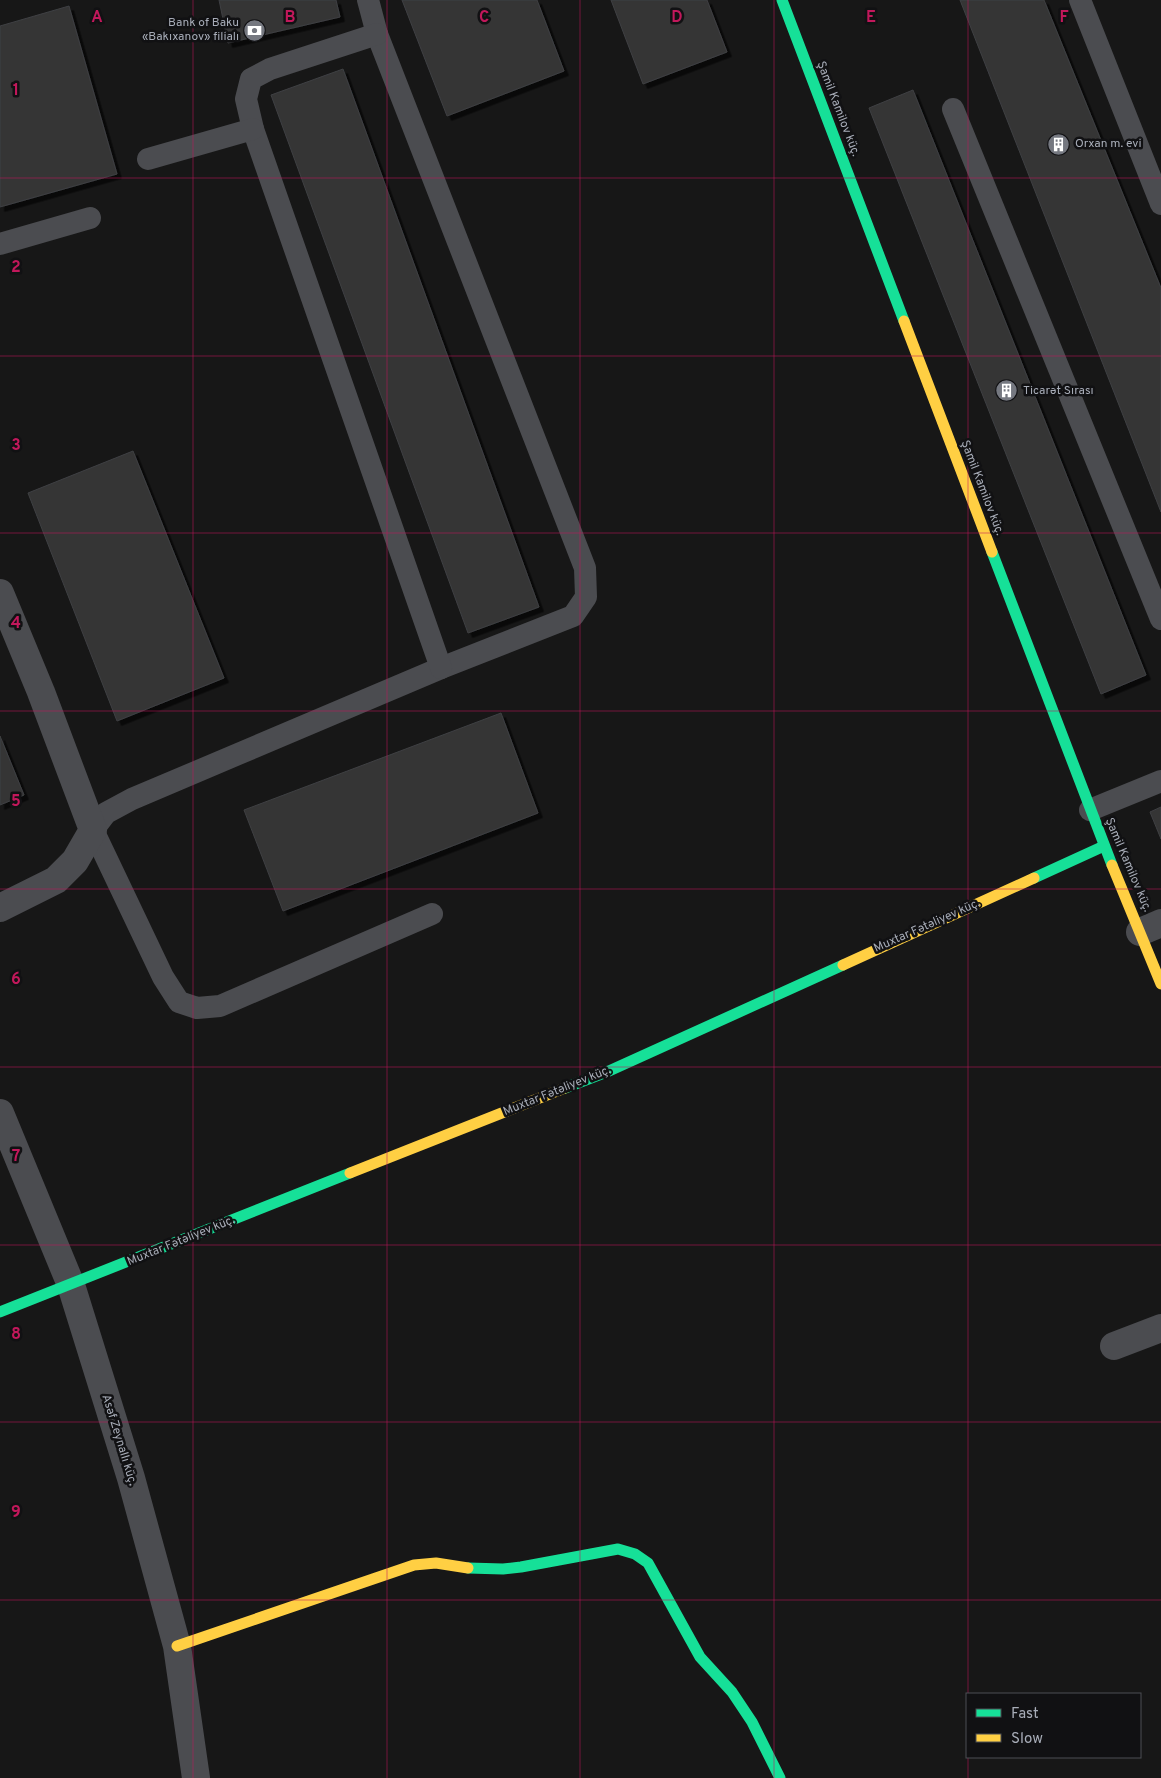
<svg xmlns="http://www.w3.org/2000/svg" width="1161" height="1778" font-family="Overpass,sans-serif">
	<style>
		.building { fill: #353536; stroke: #3f4043; filter: url(#shadow) }
		.lines { fill: none; stroke-linecap: round; stroke-linejoin: round }
		.lane { stroke: #4b4c50; stroke-width: 22 }
		.street { stroke: #4b4c50; stroke-width: 28 }
		.fast { stroke: #16e098; stroke-width: 11 }
		.slow { stroke: #ffcf43; stroke-width: 11 }
		.grid { fill: none; stroke: #c2185b; stroke-width: 1; stroke-opacity: 0.55 }
		.labels { text-anchor: middle; dominant-baseline: central; stroke-width: 5; stroke-linejoin: round; paint-order: stroke }
		.poi-label { font-size: 12px; fill: #a8adb8; stroke: #111113; text-anchor: start }
		.street-label { font-size: 12px; fill: #a8adb8; stroke: #111113 }
		.grid-label { font-size: 16px; text-anchor: middle; font-weight: bold; fill: #c2185b; stroke: #111113; stroke-width: 5; stroke-linejoin: round; paint-order: stroke }
	</style>
	<defs>
		<filter id="shadow"><feDropShadow dx="4.5" dy="4.5" stdDeviation="0" flood-color="#0009"/></filter>
	</defs>
	<rect width="100%" height="100%" fill="#171717"/>
	<!-- building -->
	<g class="building">
		<polygon points="219,0 336,0 340,17 228,43"/>
		<polygon points="402,0 537,0 564,71 447,116"/>
		<polygon points="611,0 707,0 727,52 643,84"/>
		<polygon points="960,0 1044,0 1161,288 1161,512"/>
		<polygon points="69,6 117,174 0,207 0,26"/>
		<polygon points="343,69 539,607 468,633 271,95"/>
		<polygon points="913,90 1146,675 1101,694 869,108"/>
		<polygon points="133,451 224,678 117,721 28,493"/>
		<polygon points="501,713 538,813 283,911 244,810"/>
		<polygon points="0,736 24,795 0,805"/>
		<polygon points="1161,807 1161,839 1150,812"/>
	</g>
	<g class="lines">
		<!-- lane -->
		<g class="lane">
			<polyline points="368,0 377,34 585,568 586,597 573,616 441,668 132,799 106,813 93,830 163,977 179,1002 197,1008 220,1006 432,914"/>
			<polyline points="1080,0 1161,204"/>
			<polyline points="377,34 270,69 251,79 246,99 253,129 441,668"/>
			<polyline points="953,109 1161,619"/>
			<polyline points="148,159 253,129"/>
			<polyline points="0,244 90,218"/>
			<polyline points="1090,810 1161,781"/>
		</g>
		<!-- street -->
		<g class="street">
			<polyline points="0,593 41,692 93,830 75,861 56,880 0,908"/>
			<polyline points="1140,932 1161,923"/>
			<polyline points="0,1113 71,1285 131,1478 177,1646 196,1778"/>
			<polyline points="1114,1346 1161,1328"/>
		</g>
		<!-- fast -->
		<g class="fast">
			<polyline points="782,0 904,321"/>
			<polyline points="992,552 1112,865"/>
			<polyline points="1034,878 1104,846"/>
			<polyline points="565,1088 609,1071 843,965"/>
			<polyline points="0,1312 350,1173"/>
			<polyline points="468,1568 503,1569 521,1567 618,1549 635,1554 648,1563 700,1657 732,1692 752,1722 780,1778"/>
		</g>
		<!-- slow -->
		<g class="slow">
			<polyline points="904,321 992,552"/>
			<polyline points="1112,865 1161,984"/>
			<polyline points="843,965 1034,878"/>
			<polyline points="350,1173 565,1088"/>
			<polyline points="177,1646 414,1565 436,1563 468,1568"/>
		</g>
	</g>
	<!-- grid -->
	<path class="grid" d="M193,0V1778M387,0V1778M580,0V1778M774,0V1778M968,0V1694M0,178H1161M0,356H1161M0,533H1161M0,711H1161M0,889H1161M0,1067H1161M0,1245H1161M0,1422H1161M0,1600H1161M968,1757V1778"/>
	<!-- icons -->
	<defs>
		<symbol id="bank-disc" viewBox="-11 -11 22 22"><circle r="9.5" fill="#757880" stroke="#111113"/><path d="M-6-4H6V4H-6ZM0-2.3a2.3 2.3 0 1 0 0 4.6a2.3 2.3 0 1 0 0-4.6Z" fill="#fff"/></symbol>
		<symbol id="building-disc" viewBox="-11 -11 22 22"><circle r="9.5" fill="#757880" stroke="#111113"/><path d="M-4-6H4V6H1V3H-1V6H-4ZM-2.5-4.3h1.7v1.8h-1.7ZM.8-4.3h1.7v1.8H.8ZM-2.5-1h1.7V.8h-1.7ZM.8-1h1.7V.8H.8Z" fill="#fff"/></symbol>
	</defs>
	<g fill-rule="evenodd">
		<use href="#bank-disc" x="242" y="18" width="25" height="25"/>
		<use href="#building-disc" x="1046" y="132" width="25" height="25"/>
		<use href="#building-disc" x="994" y="378" width="25" height="25"/>
	</g>
	<g class="labels">
		<!-- poi labels -->
		<g class="poi-label">
			<text x="239" y="23" text-anchor="end">Bank of Baku<tspan x="239" dy="14">«Bakıxanov» filialı</tspan></text>
			<text x="1075" y="144">Orxan m. evi</text>
			<text x="1023" y="391">Ticarət Sırası</text>
		</g>
		<!-- street labels -->
		<g class="street-label">
			<text transform="translate(838 109) rotate(69)">Şamil Kamilov küç.</text>
			<text transform="translate(982 488) rotate(69)">Şamil Kamilov küç.</text>
			<text transform="translate(1128 865) rotate(67)">Şamil Kamilov küç.</text>
			<text transform="translate(927 926) rotate(-24)">Muxtar Fətəliyev küç.</text>
			<text transform="translate(557 1091) rotate(-22)">Muxtar Fətəliyev küç.</text>
			<text transform="translate(181 1241) rotate(-22)">Muxtar Fətəliyev küç.</text>
			<text transform="translate(119 1440) rotate(73)">Asəf Zeynallı küç.</text>
		</g>
	</g>
	<g class="grid-label">
		<text x="97" y="22">A</text>
		<text x="290" y="22">B</text>
		<text x="484" y="22">C</text>
		<text x="677" y="22">D</text>
		<text x="871" y="22">E</text>
		<text x="1064" y="22">F</text>
		<text x="16" y="95">1</text>
		<text x="16" y="272">2</text>
		<text x="16" y="450">3</text>
		<text x="16" y="628">4</text>
		<text x="16" y="806">5</text>
		<text x="16" y="984">6</text>
		<text x="16" y="1161">7</text>
		<text x="16" y="1339">8</text>
		<text x="16" y="1517">9</text>
	</g>
	<!-- legend -->
	<rect x="966" y="1693" width="175" height="65" fill="#111113" stroke="#4d4f55"/>
	<rect x="976" y="1709" width="25" height="8" fill="#16e098" stroke="#4d4f55"/>
	<text x="1011" y="1718" font-size="15" fill="#a8adb8">Fast</text>
	<rect x="976" y="1734" width="25" height="8" fill="#ffcf43" stroke="#4d4f55"/>
	<text x="1011" y="1743" font-size="15" fill="#a8adb8">Slow</text>
</svg>
